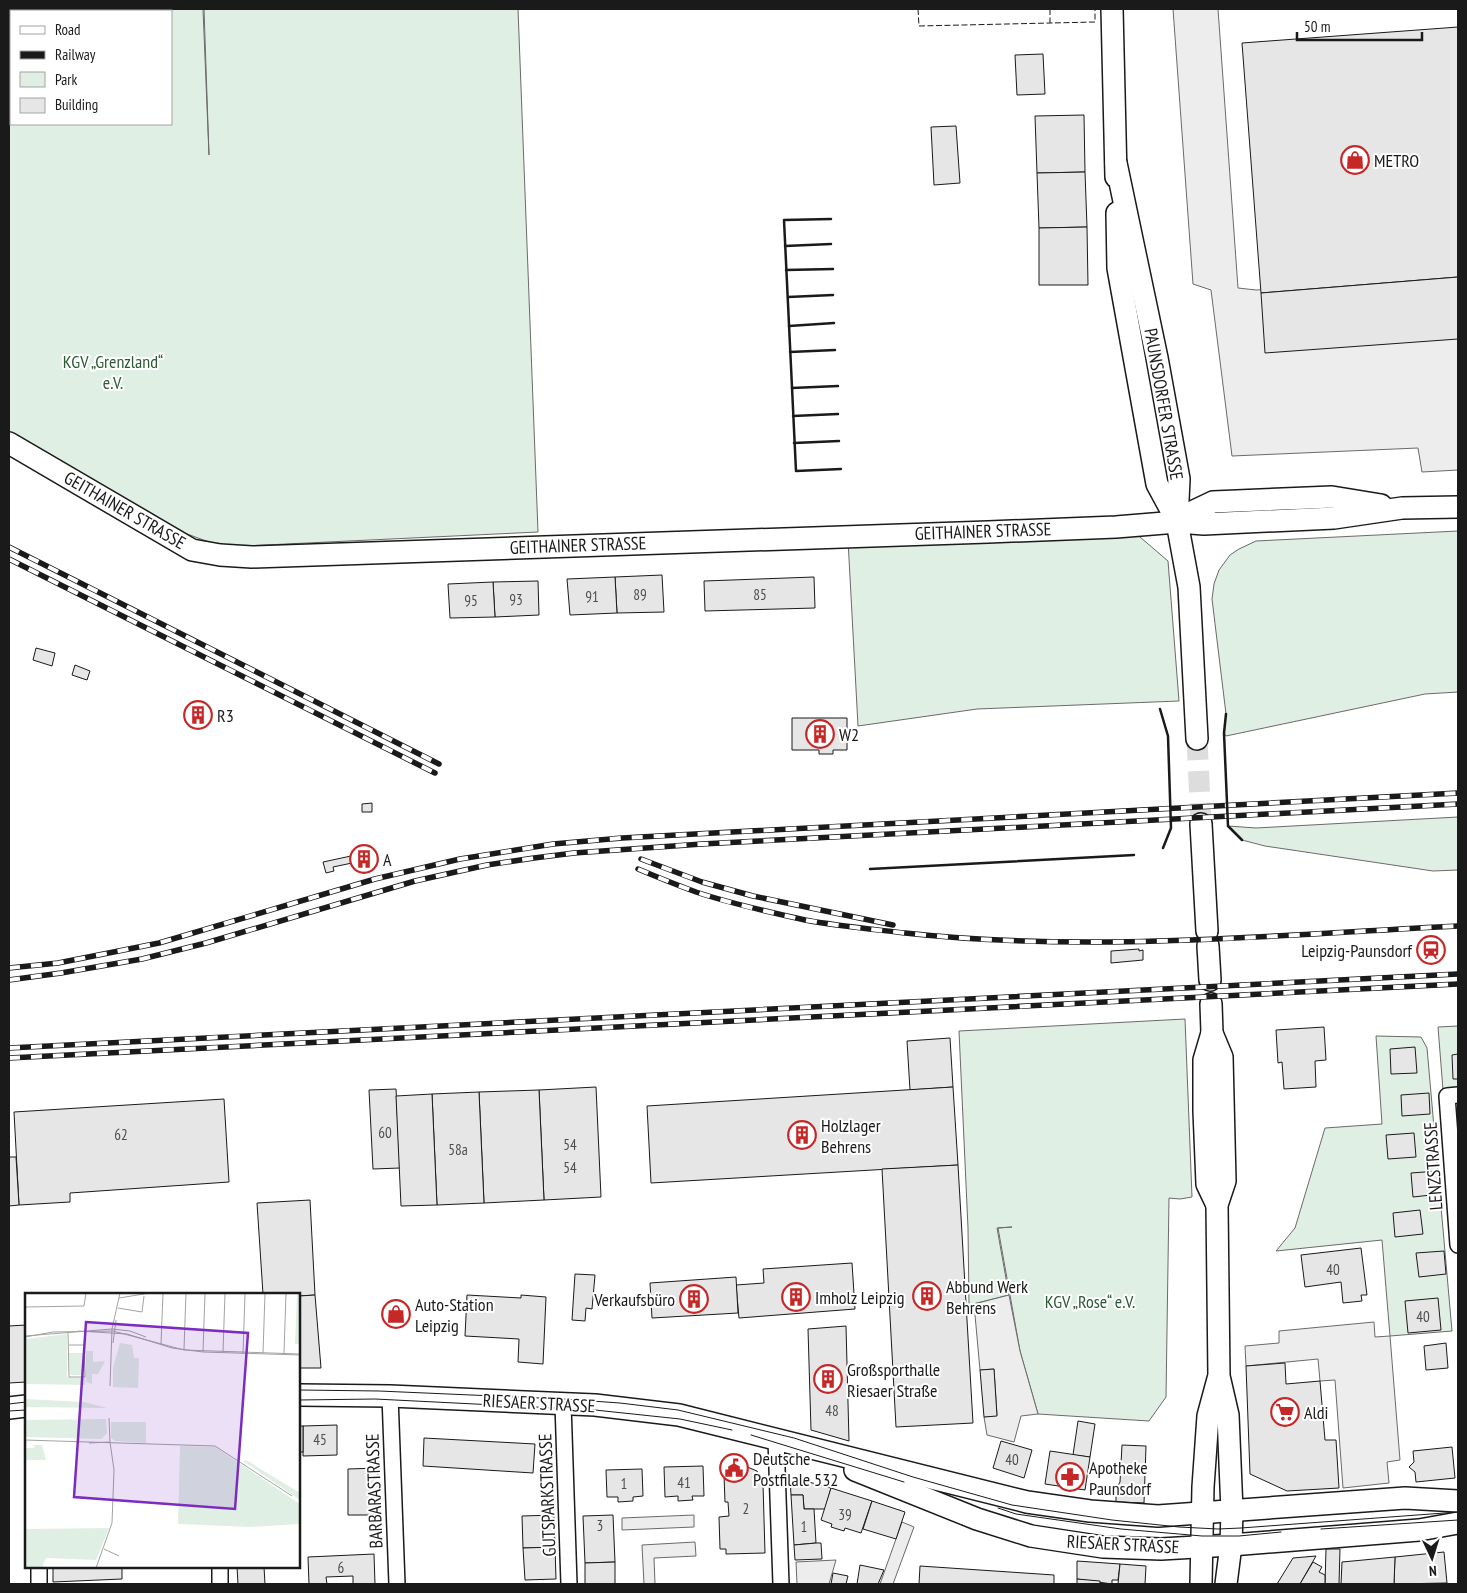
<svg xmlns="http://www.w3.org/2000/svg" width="1467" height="1593" font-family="'PT Sans Narrow',sans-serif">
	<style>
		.green { fill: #e0efe3; stroke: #6a6a6a; fill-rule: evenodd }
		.parking { fill: #ededed; stroke: #6a6a6a }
		.building { fill: #e6e6e6; stroke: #1a1a1a }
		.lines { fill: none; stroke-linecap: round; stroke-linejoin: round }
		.secondary-tunnel { stroke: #ddd; stroke-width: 21; stroke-dasharray: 21 11; stroke-linecap: butt }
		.street-casing { stroke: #1a1a1a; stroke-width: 18 }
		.secondary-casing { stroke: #1a1a1a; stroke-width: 24 }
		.street { stroke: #fff; stroke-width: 15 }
		.secondary { stroke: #fff; stroke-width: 21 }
		.tram { stroke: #1a1a1a; stroke-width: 1 }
		.rail-casing { stroke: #1a1a1a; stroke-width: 5.5 }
		.rail { stroke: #fff; stroke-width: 4; stroke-dasharray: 11; stroke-linecap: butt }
		.fence { stroke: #1a1a1a; stroke-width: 1; stroke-dasharray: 6 2.5; stroke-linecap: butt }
		.wall { stroke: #1a1a1a; stroke-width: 2.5 }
		.labels { text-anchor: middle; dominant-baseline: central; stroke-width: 4; stroke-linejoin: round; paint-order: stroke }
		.number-label { font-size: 15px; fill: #4d4d4d }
		.poi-label { font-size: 18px; fill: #1a1a1a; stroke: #fff; text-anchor: start }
		.park-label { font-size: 18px; fill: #2b5a34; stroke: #fff }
		.street-label { font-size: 18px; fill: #1a1a1a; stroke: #fff }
		.inset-road { fill: none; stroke: #a3a3a3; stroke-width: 1 }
		.view { fill: #7b2cbf; fill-opacity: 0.15; stroke: #7b2cbf; stroke-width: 2.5 }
		.inset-edge { fill: none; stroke: #1a1a1a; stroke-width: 2.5 }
	</style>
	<rect width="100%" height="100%" fill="#fff"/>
	<!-- green -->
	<g class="green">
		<path d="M9,9H203L209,155L204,9H518L538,532L223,547L187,534L9,433ZM11,11H171V124H11Z"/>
		<polygon points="1133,531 1168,561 1179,701 977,709 858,726 848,540"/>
		<polygon points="1458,531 1458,692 1425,694 1226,736 1224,733 1226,714 1212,599 1214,584 1219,570 1230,555 1239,549 1256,541"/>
		<polygon points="1458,817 1458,870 1433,871 1265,846 1242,840 1228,826 1256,828"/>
		<polygon points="1185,1019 1192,1197 1180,1199 1169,1198 1166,1397 1149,1421 1038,1414 1020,1351 998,1228 1012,1227 997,1228 1009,1295 969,1305 968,1228 959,1031"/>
		<polygon points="1458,1026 1458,1089 1443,1090 1438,1027"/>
		<polygon points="1376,1036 1421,1037 1427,1048 1452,1331 1390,1336 1382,1240 1276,1251 1295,1228 1325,1128 1382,1124"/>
	</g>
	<!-- parking -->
	<g class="parking">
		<polygon points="1173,9 1218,9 1238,288 1256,290 1458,279 1458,470 1422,472 1418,448 1232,456 1211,290 1193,284"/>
		<polygon points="1009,1295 1020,1351 1038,1414 1021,1416 1014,1442 987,1435 984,1417 997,1415 994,1369 980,1370 974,1304"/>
		<polygon points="1374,1322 1375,1337 1390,1336 1400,1460 1387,1462 1389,1483 1343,1488 1335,1380 1320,1381 1318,1359 1246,1366 1245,1346 1279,1343 1279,1331"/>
		<polygon points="694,1515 694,1527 622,1530 622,1518"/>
		<polygon points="902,1522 914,1527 893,1584 880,1584"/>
		<polygon points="695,1542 696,1556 654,1558 655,1584 644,1584 642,1545"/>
		<polygon points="836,1560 829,1584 797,1584 796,1562"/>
	</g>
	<!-- building -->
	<g class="building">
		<polygon points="1458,27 1458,277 1261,293 1242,43"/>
		<polygon points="1043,54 1045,94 1017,95 1015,55"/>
		<polygon points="1084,115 1085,172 1037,173 1035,116"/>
		<polygon points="956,126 960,183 934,185 931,127"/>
		<polygon points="1085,172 1087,227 1039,228 1037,173"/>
		<polygon points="1087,227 1088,285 1039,285 1039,228"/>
		<polygon points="1458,277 1458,339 1265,353 1261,293"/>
		<polygon points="662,575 664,612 617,613 615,577"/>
		<polygon points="615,577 617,613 570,615 567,579"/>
		<polygon points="814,577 815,608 705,611 704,581"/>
		<polygon points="538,581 539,615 495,617 493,582"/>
		<polygon points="493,582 495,617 450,618 448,584"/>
		<polygon points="36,648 55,653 52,666 33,660"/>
		<polygon points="75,665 90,671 87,680 72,675"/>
		<polygon points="192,708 207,712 204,723 189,718"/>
		<polygon points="792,718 847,718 847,750 833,750 833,754 819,754 819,750 792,750"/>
		<polygon points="372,803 372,812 362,812 362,804"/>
		<polygon points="375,850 378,862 354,868 351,856"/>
		<polygon points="351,856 352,863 333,867 334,871 326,873 323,862"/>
		<polygon points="1139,949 1139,951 1143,950 1143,960 1111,963 1111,951"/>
		<polygon points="1324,1027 1326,1060 1315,1061 1316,1087 1284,1089 1282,1062 1278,1063 1276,1030"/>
		<polygon points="950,1038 953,1087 910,1090 907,1041"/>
		<polygon points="1415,1047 1417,1073 1391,1074 1390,1049"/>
		<polygon points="1458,1054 1458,1079 1453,1079 1452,1055"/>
		<polygon points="596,1087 601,1197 544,1200 539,1090"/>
		<polygon points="953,1087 958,1165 651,1183 647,1106"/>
		<polygon points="396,1089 400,1168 373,1169 369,1090"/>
		<polygon points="539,1090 544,1200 484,1203 479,1092"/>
		<polygon points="479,1092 484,1203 437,1205 432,1094"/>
		<polygon points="1429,1093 1430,1114 1402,1116 1401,1095"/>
		<polygon points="432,1094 437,1205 401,1206 396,1096"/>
		<polygon points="224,1099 229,1182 70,1193 70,1202 19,1205 14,1112"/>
		<polygon points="1414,1133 1416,1157 1388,1159 1386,1135"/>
		<polygon points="9,1157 16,1157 19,1205 9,1206"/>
		<polygon points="958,1165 973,1423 896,1427 882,1169"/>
		<polygon points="1438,1171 1440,1194 1413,1197 1411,1173"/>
		<polygon points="310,1200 315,1295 299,1296 299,1294 263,1294 257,1203"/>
		<polygon points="1420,1210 1423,1234 1395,1237 1393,1213"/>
		<polygon points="1361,1248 1367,1295 1361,1295 1362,1301 1343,1303 1341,1282 1305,1287 1301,1255"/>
		<polygon points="1444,1251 1446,1274 1419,1277 1416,1253"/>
		<polygon points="852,1263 855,1309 739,1318 736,1285 764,1283 763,1269"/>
		<polygon points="575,1274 595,1275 592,1309 586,1308 585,1321 572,1320"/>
		<polygon points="736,1277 738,1313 652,1318 650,1283"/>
		<polygon points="315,1295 321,1368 299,1368 299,1296"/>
		<polygon points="467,1295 521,1298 521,1295 546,1297 543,1364 518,1362 519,1339 465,1336"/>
		<polygon points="1438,1298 1441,1330 1408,1333 1405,1301"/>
		<polygon points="26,1325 26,1382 9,1383 9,1326"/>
		<polygon points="846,1326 849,1441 811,1430 808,1329"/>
		<polygon points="1446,1343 1448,1368 1426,1370 1424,1346"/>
		<polygon points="1285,1363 1286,1384 1320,1381 1325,1440 1336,1440 1339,1488 1287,1491 1250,1474 1246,1366"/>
		<polygon points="994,1369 997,1416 984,1417 980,1370"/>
		<polygon points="1078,1421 1095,1424 1090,1457 1073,1455"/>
		<polygon points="337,1425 337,1455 303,1456 303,1426"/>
		<rect x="299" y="1426" width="4" height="26"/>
		<polygon points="424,1438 535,1444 533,1473 423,1466"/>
		<polygon points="1001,1441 1032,1450 1024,1478 993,1468"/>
		<polygon points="1122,1445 1146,1446 1144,1503 1116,1502 1116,1489 1120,1482"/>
		<polygon points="1452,1447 1455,1478 1416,1482 1415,1472 1409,1467 1414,1462 1413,1451"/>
		<polygon points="1050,1451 1090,1457 1085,1490 1045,1484"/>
		<polygon points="728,1459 757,1471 763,1484 765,1553 726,1554 726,1549 720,1549 719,1517 729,1516 728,1502 725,1502 724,1475 729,1475"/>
		<polygon points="703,1466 704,1496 692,1496 693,1500 678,1501 678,1496 665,1497 664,1467"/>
		<polygon points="378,1468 378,1515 348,1515 348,1469"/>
		<polygon points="642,1469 643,1496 633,1497 633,1501 618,1502 618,1497 607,1497 606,1470"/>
		<polygon points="790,1477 831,1488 825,1509 804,1509 803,1495 791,1495"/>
		<polygon points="831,1488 872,1501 861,1533 845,1528 844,1531 831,1527 832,1524 821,1520"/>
		<polygon points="791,1495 803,1495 804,1509 814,1509 816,1543 794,1545"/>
		<polygon points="872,1501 905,1512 896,1539 863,1529"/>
		<polygon points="554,1515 555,1547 523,1548 522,1516"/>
		<polygon points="613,1515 615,1562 585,1563 583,1516"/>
		<polygon points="816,1543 821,1543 822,1559 795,1560 794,1545"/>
		<polygon points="555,1547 556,1579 525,1580 523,1548"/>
		<polygon points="1326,1549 1340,1549 1339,1584 1325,1584"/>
		<polygon points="1444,1552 1447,1583 1394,1584 1395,1557"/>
		<polygon points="374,1554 375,1584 353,1584 353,1576 326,1577 327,1584 309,1584 308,1557"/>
		<polygon points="1316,1556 1300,1584 1277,1584 1293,1558"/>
		<polygon points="1395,1557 1394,1584 1341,1584 1342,1562"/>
		<polygon points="1077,1561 1120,1564 1118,1580 1112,1580 1112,1584 1077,1579"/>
		<polygon points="615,1562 615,1584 585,1584 585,1563"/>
		<polygon points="1313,1562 1322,1567 1319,1572 1325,1575 1325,1584 1300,1584"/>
		<polygon points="1120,1564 1146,1566 1145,1584 1118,1584"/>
		<polygon points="860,1565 884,1570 878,1584 857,1584"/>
		<polygon points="920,1566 1054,1575 1054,1584 919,1584"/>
		<polygon points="53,1567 122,1567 122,1579 53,1582"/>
		<polygon points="237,1567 264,1567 265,1584 238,1584"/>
		<polygon points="833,1573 848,1576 846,1584 831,1584"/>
		<polygon points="1077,1579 1100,1581 1100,1584 1077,1584"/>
	</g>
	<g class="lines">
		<!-- secondary-tunnel -->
		<polyline class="secondary-tunnel" points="1197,739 1201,824"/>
		<defs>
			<g id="street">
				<polyline points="1458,1095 1447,1096 1458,1245"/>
				<polyline points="390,1396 397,1584"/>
				<polyline points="563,1404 569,1584"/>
				<polyline points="776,1439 781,1584"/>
				<polyline points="39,1567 39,1584"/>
				<polyline points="220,1567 220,1584"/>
			</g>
			<g id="secondary">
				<polyline points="1112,9 1116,177"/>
				<polyline points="1116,163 1157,358 1179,479 1177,522 1189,587 1197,739"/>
				<polyline points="1117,213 1118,268 1157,484 1177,521"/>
				<polyline points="9,443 192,550 220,555 252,557 988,532 1116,527 1177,522 1204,524 1334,518 1402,508 1458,507"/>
				<polyline points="1177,522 1194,511 1213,502 1332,497 1381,505"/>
				<polyline points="1201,824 1207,931"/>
				<polyline points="1208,946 1210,980"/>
				<polyline points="1211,1004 1212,1033 1222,1057 1225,1181 1217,1205 1219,1376 1228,1415 1232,1511 1231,1545 1226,1584"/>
				<polyline points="1212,1033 1204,1060 1204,1111 1207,1184 1217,1205"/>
				<polyline points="299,1395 390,1396 595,1405 679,1415 1027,1502 1090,1511 1158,1516 1405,1498 1458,1501"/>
				<polyline points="9,1408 26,1406"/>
				<polyline points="855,1470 977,1519 1031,1536 1103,1547 1161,1549 1231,1545 1419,1530 1458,1523"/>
				<polyline points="1201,1584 1203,1487 1208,1416 1218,1379"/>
			</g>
		</defs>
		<!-- street casing -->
		<use href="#street" class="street-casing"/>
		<!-- secondary casing -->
		<use href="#secondary" class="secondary-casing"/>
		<!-- street -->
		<use href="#street" class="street"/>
		<!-- secondary -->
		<use href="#secondary" class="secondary"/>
		<!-- tram -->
		<g class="tram">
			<polyline points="299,1390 379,1391 563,1399 620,1403 678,1410 794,1438 913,1477 1012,1505 1112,1520 1179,1527 1218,1529 1241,1528 1458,1512"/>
			<polyline points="299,1400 375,1399 595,1410 680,1419 732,1430"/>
			<polyline points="9,1404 26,1402"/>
			<polyline points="9,1411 26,1410"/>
			<polyline points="751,1435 904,1482"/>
			<polyline points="998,1508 1016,1514 1121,1529 1202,1536 1239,1536 1281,1532"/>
			<polyline points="1321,1529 1458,1520"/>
		</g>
		<defs>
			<g id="rail">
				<polyline points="9,547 439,764"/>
				<polyline points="9,559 435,773"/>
				<polyline points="641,859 702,882 753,896 893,925"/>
				<path d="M638,869C657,877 677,885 696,892C732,904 769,912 805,920C838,926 871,929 905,933C1089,953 1274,935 1458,926"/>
				<polyline points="9,968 58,963 159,943 375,879 460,859 553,844 622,838 1458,793"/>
				<polyline points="9,980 61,973 142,959 206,943 415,881 487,865 534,858 574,853 702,844 1458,804"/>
				<polyline points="9,1048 1458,974"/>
				<polyline points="9,1058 1458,984"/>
			</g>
		</defs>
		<!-- rail casing -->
		<use href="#rail" class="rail-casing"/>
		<!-- rail -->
		<use href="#rail" class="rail"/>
		<!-- fence -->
		<g class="fence">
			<polyline points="918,9 919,26 1095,22 1095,9"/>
			<polyline points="1050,9 1050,23"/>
		</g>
		<!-- wall -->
		<g class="wall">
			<polyline points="831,219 784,220 796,471 841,469"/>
			<polyline points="785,246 831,244"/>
			<polyline points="786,270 833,269"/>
			<polyline points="788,297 833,295"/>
			<polyline points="789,326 834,323"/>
			<polyline points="790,352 835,350"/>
			<polyline points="792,388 838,386"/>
			<polyline points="793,416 838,414"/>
			<polyline points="794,443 839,441"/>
			<polyline points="1160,709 1168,736 1171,828 1163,848"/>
			<polyline points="1226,714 1224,733 1228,826 1242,840"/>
			<polyline points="870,869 1134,855"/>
		</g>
	</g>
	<!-- icons -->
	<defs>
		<symbol id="shop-ring" viewBox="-11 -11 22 22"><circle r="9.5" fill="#fff" stroke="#c62828" stroke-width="1.5"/><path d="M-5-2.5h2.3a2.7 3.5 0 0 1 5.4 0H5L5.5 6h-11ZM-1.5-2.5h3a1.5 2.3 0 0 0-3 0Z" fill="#c62828"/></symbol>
		<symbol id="building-ring" viewBox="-11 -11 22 22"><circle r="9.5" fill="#fff" stroke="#c62828" stroke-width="1.5"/><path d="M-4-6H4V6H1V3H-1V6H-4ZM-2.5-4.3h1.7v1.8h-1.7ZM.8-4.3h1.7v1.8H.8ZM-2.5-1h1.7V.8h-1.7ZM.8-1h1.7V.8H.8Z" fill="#c62828"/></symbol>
		<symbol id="station-ring" viewBox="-11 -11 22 22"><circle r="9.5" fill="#fff" stroke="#c62828" stroke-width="1.5"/><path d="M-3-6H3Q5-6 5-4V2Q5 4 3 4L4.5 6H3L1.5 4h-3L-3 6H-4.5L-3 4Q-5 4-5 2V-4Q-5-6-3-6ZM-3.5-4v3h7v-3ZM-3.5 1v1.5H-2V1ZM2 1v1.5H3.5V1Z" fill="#c62828"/></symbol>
		<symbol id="supermarket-ring" viewBox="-11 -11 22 22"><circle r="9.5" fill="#fff" stroke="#c62828" stroke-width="1.5"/><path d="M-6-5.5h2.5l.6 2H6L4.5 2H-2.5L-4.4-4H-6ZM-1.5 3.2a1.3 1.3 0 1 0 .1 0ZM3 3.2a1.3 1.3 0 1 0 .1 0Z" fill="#c62828"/></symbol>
		<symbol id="civic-ring" viewBox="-11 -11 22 22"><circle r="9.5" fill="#fff" stroke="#c62828" stroke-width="1.5"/><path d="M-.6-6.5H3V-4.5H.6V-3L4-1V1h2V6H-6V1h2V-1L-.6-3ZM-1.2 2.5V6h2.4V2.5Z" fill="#c62828"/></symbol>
		<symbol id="pharmacy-ring" viewBox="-11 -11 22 22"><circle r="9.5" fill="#fff" stroke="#c62828" stroke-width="1.5"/><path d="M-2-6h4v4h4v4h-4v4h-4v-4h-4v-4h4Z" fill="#c62828"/></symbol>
	</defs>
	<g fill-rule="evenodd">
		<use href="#shop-ring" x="1339" y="144" width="32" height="32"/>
		<use href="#building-ring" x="182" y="699" width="32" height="32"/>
		<use href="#building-ring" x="804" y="718" width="32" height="32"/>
		<use href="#building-ring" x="348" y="843" width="32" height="32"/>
		<use href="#station-ring" x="1415" y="934" width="32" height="32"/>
		<use href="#building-ring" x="786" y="1119" width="32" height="32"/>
		<use href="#building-ring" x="911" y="1280" width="32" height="32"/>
		<use href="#building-ring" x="780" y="1281" width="32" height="32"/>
		<use href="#building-ring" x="678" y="1283" width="32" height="32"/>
		<use href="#shop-ring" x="380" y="1298" width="32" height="32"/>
		<use href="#building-ring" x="812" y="1363" width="32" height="32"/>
		<use href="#supermarket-ring" x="1269" y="1396" width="32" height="32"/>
		<use href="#civic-ring" x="718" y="1452" width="32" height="32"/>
		<use href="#pharmacy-ring" x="1054" y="1461" width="32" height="32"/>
	</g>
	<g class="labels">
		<!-- number labels -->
		<g class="number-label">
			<text x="640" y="594">89</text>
			<text x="760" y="594">85</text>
			<text x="592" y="596">91</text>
			<text x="516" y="599">93</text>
			<text x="471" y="600">95</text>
			<text x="385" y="1132">60</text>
			<text x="121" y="1134">62</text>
			<text x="570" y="1144">54</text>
			<text x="458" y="1149">58a</text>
			<text x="570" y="1167">54</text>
			<text x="1333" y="1269">40</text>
			<text x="1423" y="1316">40</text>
			<text x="832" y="1410">48</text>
			<text x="320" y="1439">45</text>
			<text x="1012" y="1459">40</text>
			<text x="684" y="1482">41</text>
			<text x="624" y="1483">1</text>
			<text x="746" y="1508">2</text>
			<text x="845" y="1514">39</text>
			<text x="600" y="1525">3</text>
			<text x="804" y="1526">1</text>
			<text x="341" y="1567">6</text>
		</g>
		<!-- poi labels -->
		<g class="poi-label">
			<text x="1374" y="160">METRO</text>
			<text x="217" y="715">R3</text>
			<text x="839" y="734">W2</text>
			<text x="383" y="859">A</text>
			<text x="1412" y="950" text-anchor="end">Leipzig-Paunsdorf</text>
			<text x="821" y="1125">Holzlager<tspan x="821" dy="21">Behrens</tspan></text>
			<text x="946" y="1286">Abbund Werk<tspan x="946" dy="21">Behrens</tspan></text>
			<text x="815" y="1297">Imholz Leipzig</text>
			<text x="675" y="1299" text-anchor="end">Verkaufsbüro</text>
			<text x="415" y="1304">Auto-Station<tspan x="415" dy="21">Leipzig</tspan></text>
			<text x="847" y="1369">Großsporthalle<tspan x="847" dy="21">Riesaer Straße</tspan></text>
			<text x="1304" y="1412">Aldi</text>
			<text x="753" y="1458">Deutsche<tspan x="753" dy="21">Postfilale 532</tspan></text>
			<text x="1089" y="1467">Apotheke<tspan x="1089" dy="21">Paunsdorf</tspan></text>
		</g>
		<!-- park labels -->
		<g class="park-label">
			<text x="113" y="361">KGV „Grenzland“<tspan x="113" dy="21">e.V.</tspan></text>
			<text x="1090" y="1301">KGV „Rose“ e.V.</text>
		</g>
		<!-- street labels -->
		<g class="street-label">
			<text transform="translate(1164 404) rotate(80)">PAUNSDORFER STRASSE</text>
			<text transform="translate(125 510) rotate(30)">GEITHAINER STRASSE</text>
			<text transform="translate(983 531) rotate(-2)">GEITHAINER STRASSE</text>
			<text transform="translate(578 545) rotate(-2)">GEITHAINER STRASSE</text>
			<text transform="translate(1433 1166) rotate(-94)">LENZSTRASSE</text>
			<text transform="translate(539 1403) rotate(3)">RIESAER STRASSE</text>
			<text transform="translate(374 1491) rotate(-92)">BARBARASTRASSE</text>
			<text transform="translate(547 1495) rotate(-92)">GUTSPARKSTRASSE</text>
			<text transform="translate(1123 1544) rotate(3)">RIESAER STRASSE</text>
		</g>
	</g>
	<!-- overview -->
	<g transform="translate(25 1293)">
		<rect width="275" height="275" fill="#fff"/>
		<path d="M272,1H275V51H270ZM42,41V84L60,85V92L0,91V46ZM95,50L107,52L109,65H114L113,95L88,94V75ZM61,58H68V69L80,68L73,81H67V91L61,89ZM44,60H58V82H45ZM0,106L59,109L82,115L0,114ZM81,126L82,140L76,146L0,144V127ZM86,129H121V150L90,148L86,145ZM9,152H17L21,167H0V155H9ZM155,153L190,154L275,211V231L225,234L153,231ZM221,167L275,200V207L218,168ZM84,235L71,267L21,265L17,275H0V236Z" fill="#e0efe3"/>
		<path class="inset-road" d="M94,5L125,0M0,14L59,13L61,0M93,15L117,19L119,3M53,38L102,41L147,55L178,59L275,62M43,39L44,84H60L59,52H44M0,43L87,36L105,38L121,44M0,44L28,39L88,38L159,57L275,61M88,50L91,27M136,51L138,0M159,56L161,0M178,59L180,0M198,59L200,0M238,60L240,0M259,60L261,0M218,61L220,0M85,93L87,36L95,0M84,125L85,150M0,147L190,153L267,203M64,150L85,149M79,256L94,263M71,275L87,230L89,177L85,149"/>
		<path class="view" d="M61,29L223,40L210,216L49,204Z"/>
		<rect width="275" height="275" class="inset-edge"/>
	</g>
	<!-- border -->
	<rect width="1467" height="1593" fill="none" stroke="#1a1a1a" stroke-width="20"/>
	<!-- legend -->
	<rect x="10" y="10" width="162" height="115" fill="#ffffff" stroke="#a3a3a3"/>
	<rect x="20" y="26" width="25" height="8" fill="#ffffff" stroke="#a3a3a3"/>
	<text x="55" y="35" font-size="15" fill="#1a1a1a">Road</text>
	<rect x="20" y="51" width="25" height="8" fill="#1a1a1a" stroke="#a3a3a3"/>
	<text x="55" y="60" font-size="15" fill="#1a1a1a">Railway</text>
	<rect x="20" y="72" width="25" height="15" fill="#e0efe3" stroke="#a3a3a3"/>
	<text x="55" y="85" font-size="15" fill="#1a1a1a">Park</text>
	<rect x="20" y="98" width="25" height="15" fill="#e6e6e6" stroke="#a3a3a3"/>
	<text x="55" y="110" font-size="15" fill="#1a1a1a">Building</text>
	<!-- north arrow -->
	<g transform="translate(1432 1558) rotate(176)" stroke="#ffffff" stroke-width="4" paint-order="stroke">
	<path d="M0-4L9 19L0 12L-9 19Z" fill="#1a1a1a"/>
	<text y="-8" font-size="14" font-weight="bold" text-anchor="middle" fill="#1a1a1a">N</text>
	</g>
	<!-- scale -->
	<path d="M1297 32v8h125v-8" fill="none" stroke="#1a1a1a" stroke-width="2.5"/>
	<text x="1304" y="32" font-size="15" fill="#1a1a1a" stroke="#ffffff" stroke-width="4" paint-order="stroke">50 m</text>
</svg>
